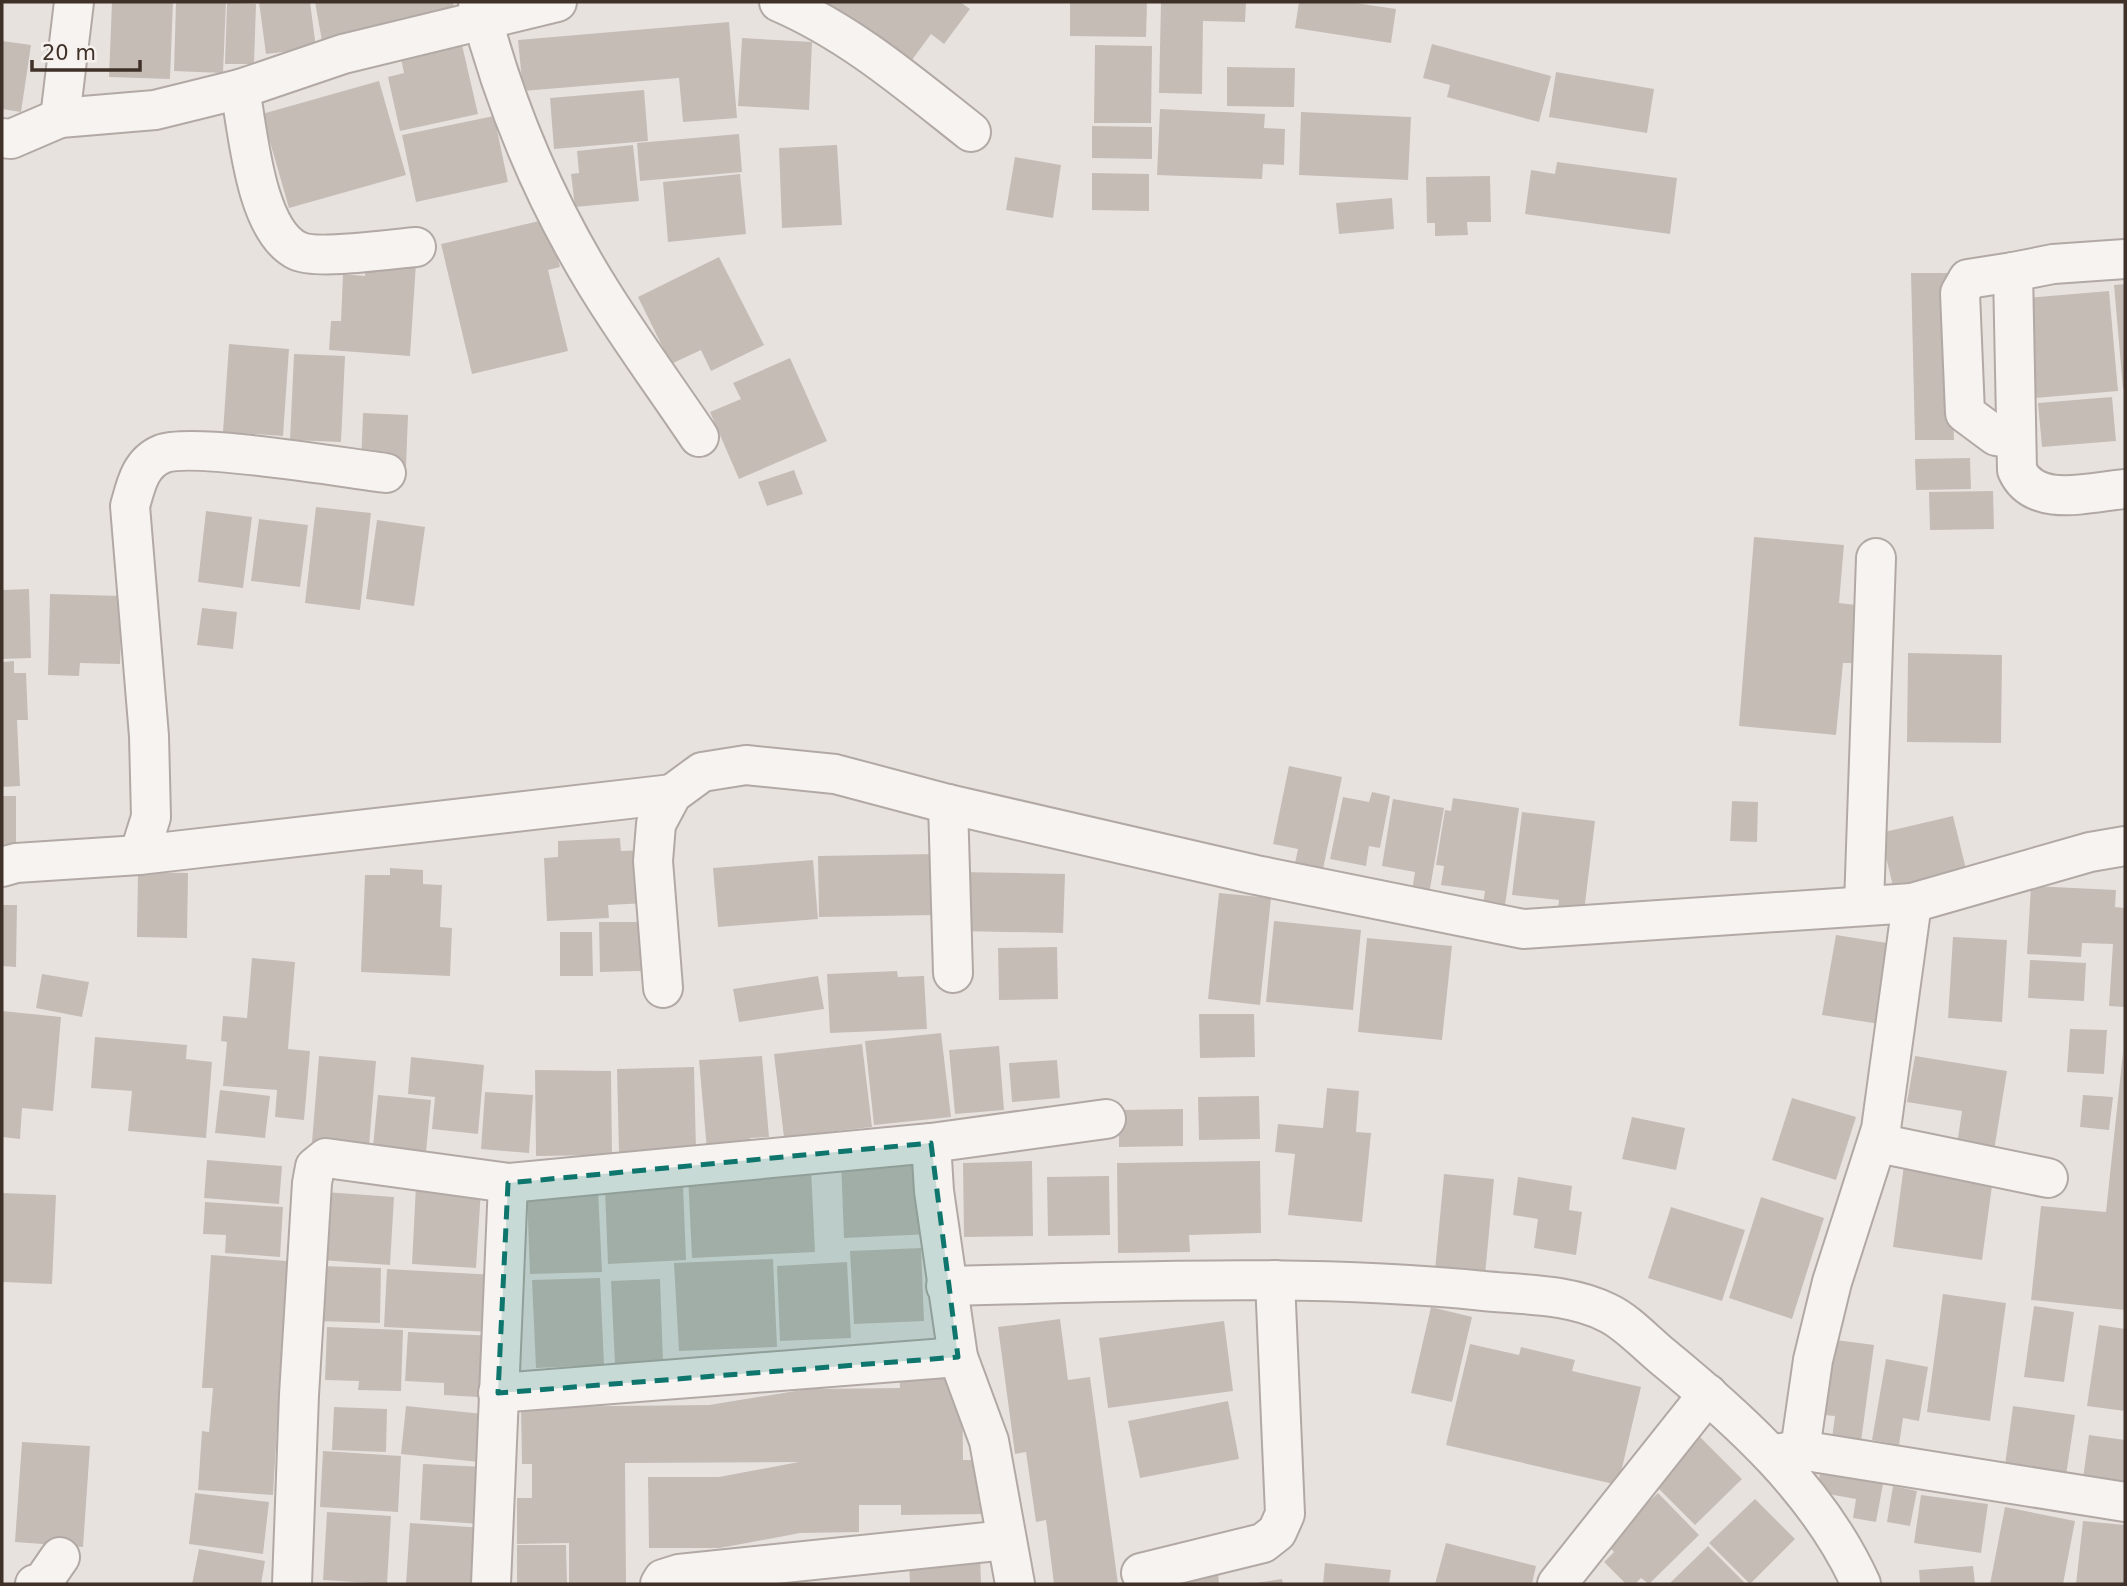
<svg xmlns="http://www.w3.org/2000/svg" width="2127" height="1586" font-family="'DejaVu Sans',sans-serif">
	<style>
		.building { fill: #c5bcb6 }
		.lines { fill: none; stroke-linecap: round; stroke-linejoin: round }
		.minor-casing { stroke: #b2a9a4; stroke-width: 42 }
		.minor { stroke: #f6f3f1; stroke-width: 38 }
		.marked { fill: #0f766e; fill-opacity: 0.2; stroke: #0f766e; stroke-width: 5; stroke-dasharray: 14 9; stroke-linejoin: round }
	</style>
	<rect width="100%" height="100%" fill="#e8e2df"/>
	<!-- building -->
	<g class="building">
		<polygon points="112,2 173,2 170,79 109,77"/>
		<polygon points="176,2 226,2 223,73 174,71"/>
		<polygon points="259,2 310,2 316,48 266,54"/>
		<polygon points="315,2 453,2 456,20 322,41"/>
		<polygon points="822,2 960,2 970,9 944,44 931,34 909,64"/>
		<polygon points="1070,2 1147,2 1146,37 1070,36"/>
		<polygon points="1161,2 1246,2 1245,22 1203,21 1202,94 1159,93"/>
		<polygon points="1299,2 1349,2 1396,9 1391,43 1295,28"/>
		<polygon points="227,3 256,4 254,64 225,64"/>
		<polygon points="729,22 737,118 683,122 679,78 523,91 518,40"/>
		<polygon points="742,38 812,42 809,110 738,106"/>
		<polygon points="2,41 31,45 21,112 2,109"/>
		<polygon points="1432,44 1551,76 1539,122 1447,97 1450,85 1423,78"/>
		<polygon points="462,45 478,114 400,131 388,77 404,73 401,58"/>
		<polygon points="1095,45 1152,46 1151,123 1094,123"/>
		<polygon points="1227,67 1295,68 1294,107 1227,106"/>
		<polygon points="1556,72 1654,89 1647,133 1549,117"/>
		<polygon points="379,81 406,175 289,208 262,114"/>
		<polygon points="644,90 648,141 554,149 550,98"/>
		<polygon points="1160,109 1265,114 1264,128 1285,129 1284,165 1263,164 1262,179 1157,175"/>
		<polygon points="1301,112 1411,117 1408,180 1299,175"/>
		<polygon points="494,116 508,182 416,202 402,135"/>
		<polygon points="1092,126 1152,127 1152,159 1092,158"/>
		<polygon points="739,134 742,172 640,181 637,143"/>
		<polygon points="633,145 639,201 575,207 571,174 579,173 577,151"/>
		<polygon points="837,145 842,225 782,228 779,148"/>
		<polygon points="1015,157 1061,165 1053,218 1006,210"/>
		<polygon points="1557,162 1677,178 1670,234 1525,214 1531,170 1555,174"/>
		<polygon points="1092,173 1149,174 1149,211 1092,210"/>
		<polygon points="740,174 746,234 668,242 663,182"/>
		<polygon points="1490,176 1491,222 1467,222 1468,235 1435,236 1435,223 1427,223 1426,177"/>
		<polygon points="1392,198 1394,229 1339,234 1336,203"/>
		<polygon points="548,219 560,267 548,270 568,351 472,374 441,244"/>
		<polygon points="719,257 764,345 711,371 701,350 671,364 638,297"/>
		<polygon points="366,260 416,263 410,356 329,350 331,321 341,321 343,274 365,276"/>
		<polygon points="1911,273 1949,273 1954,440 1915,440"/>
		<polygon points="2125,284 2125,389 2123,389 2114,285"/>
		<polygon points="2109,291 2118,391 2035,398 2027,298"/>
		<polygon points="229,344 289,349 283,436 223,432"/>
		<polygon points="294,354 345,356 341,442 290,440"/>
		<polygon points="790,358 827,441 739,479 710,412 741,399 733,383"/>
		<polygon points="2112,397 2116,441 2042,447 2038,403"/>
		<polygon points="363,413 408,415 406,467 361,465"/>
		<polygon points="1970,458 1971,489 1916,490 1915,459"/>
		<polygon points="794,470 803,494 767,506 758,482"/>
		<polygon points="1993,491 1994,529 1930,530 1929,492"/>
		<polygon points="316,507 371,513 360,610 305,603"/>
		<polygon points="206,511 252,517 243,588 198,582"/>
		<polygon points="259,519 308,525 300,587 251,581"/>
		<polygon points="377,520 425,527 414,606 366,599"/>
		<polygon points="1754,537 1844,545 1839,603 1856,605 1852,663 1843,663 1836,735 1739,726"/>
		<polygon points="29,589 31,658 2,659 2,590"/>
		<polygon points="50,594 122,596 120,664 80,663 79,676 48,675"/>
		<polygon points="202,608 237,612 233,649 197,645"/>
		<polygon points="1908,653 2002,655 2001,743 1907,742"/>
		<polygon points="14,661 14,673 26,673 28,720 17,720 20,786 2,787 2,662"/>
		<polygon points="1289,766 1342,777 1322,874 1294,868 1298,849 1273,844"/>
		<polygon points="1372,792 1390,796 1380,848 1369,846 1366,866 1330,859 1343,797 1369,802"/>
		<rect x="2" y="796" width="14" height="52"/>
		<polygon points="1453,798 1519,808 1503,919 1481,916 1485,891 1441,885 1444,866 1436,865 1445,810 1451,811"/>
		<polygon points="1393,799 1444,808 1428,900 1411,897 1415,872 1382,866"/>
		<polygon points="1732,801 1758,802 1757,842 1730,841"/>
		<polygon points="1522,812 1595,821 1583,920 1557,917 1559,900 1512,895"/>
		<polygon points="1953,816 1966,869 1893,886 1880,833"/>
		<polygon points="620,838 621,851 645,850 648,903 608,905 609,918 547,921 544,858 558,857 558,841"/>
		<polygon points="935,854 936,915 819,917 818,856"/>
		<polygon points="813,860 818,919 718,927 713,868"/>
		<polygon points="390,868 423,870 423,884 442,885 440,927 452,928 450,976 361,972 365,875 390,875"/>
		<polygon points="138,872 188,873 187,938 137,937"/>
		<polygon points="959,872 1065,874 1063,933 957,931"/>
		<polygon points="2031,886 2116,890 2115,907 2125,908 2125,1007 2109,1006 2113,944 2082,943 2081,957 2027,954"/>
		<polygon points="1219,893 1271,898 1260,1005 1208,999"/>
		<polygon points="2,905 17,905 16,967 2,966"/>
		<polygon points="1274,921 1361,930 1353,1010 1266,1002"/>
		<polygon points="599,922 642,922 642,971 600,972"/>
		<polygon points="560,932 592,932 593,976 560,976"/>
		<polygon points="1836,935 1900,945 1886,1025 1822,1015"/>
		<polygon points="1953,937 2007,940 2002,1022 1948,1018"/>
		<polygon points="1367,938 1452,946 1442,1040 1358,1032"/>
		<polygon points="1057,947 1058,999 999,1000 998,948"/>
		<polygon points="252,958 295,962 288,1049 310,1051 304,1120 275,1117 277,1090 223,1086 227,1042 221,1041 223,1016 247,1018"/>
		<polygon points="2030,960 2086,963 2084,1001 2028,998"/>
		<polygon points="897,971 898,977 924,976 927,1029 830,1033 827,974"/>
		<polygon points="42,974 89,982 82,1017 36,1008"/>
		<polygon points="818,976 824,1009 739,1022 733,989"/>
		<polygon points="2,1011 61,1017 53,1111 22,1108 20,1139 2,1137"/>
		<polygon points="1199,1014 1254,1014 1255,1057 1200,1058"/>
		<polygon points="2070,1029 2107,1030 2104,1074 2067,1072"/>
		<polygon points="941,1033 951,1117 874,1125 865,1041"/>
		<polygon points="95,1037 187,1045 186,1059 212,1062 206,1138 128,1131 132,1091 91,1088"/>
		<polygon points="862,1044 872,1127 784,1137 774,1054"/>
		<polygon points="999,1046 1004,1110 955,1114 949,1050"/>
		<polygon points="2123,1052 2125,1310 2031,1300 2041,1206 2106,1212"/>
		<polygon points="319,1056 376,1061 369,1146 312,1142"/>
		<polygon points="762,1056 769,1137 750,1138 751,1147 707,1150 699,1060"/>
		<polygon points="1915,1056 2007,1071 1993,1157 1956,1151 1962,1111 1907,1102"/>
		<polygon points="411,1057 484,1065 478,1134 432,1129 435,1097 408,1094"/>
		<polygon points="1057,1060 1060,1098 1012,1102 1009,1063"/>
		<polygon points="694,1067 696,1151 619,1153 617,1069"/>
		<polygon points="535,1070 611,1071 612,1155 536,1156"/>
		<polygon points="1327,1088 1359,1091 1356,1132 1371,1133 1362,1222 1288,1215 1295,1154 1275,1152 1278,1124 1323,1128"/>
		<polygon points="220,1090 270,1096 265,1138 215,1133"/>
		<polygon points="485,1092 533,1095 529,1153 481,1149"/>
		<polygon points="378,1095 431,1100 426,1152 373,1147"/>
		<polygon points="2083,1095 2113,1097 2109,1130 2080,1127"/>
		<polygon points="1259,1096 1260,1139 1199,1140 1198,1097"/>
		<polygon points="1792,1098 1856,1117 1836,1180 1772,1160"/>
		<polygon points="1183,1109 1183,1146 1119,1147 1119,1110"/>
		<polygon points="1632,1117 1685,1128 1676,1170 1622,1159"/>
		<polygon points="927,1156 931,1234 844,1238 841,1159"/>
		<polygon points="207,1160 282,1166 279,1204 204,1198"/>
		<polygon points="1032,1161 1033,1236 964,1237 963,1163"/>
		<polygon points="1260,1161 1261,1233 1189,1235 1190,1252 1118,1253 1117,1163"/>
		<polygon points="1904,1165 1993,1178 1982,1260 1893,1247"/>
		<polygon points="811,1169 815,1252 692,1258 688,1175"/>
		<polygon points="1444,1174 1494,1179 1485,1275 1435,1270"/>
		<polygon points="1109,1176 1110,1235 1048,1236 1047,1177"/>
		<polygon points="1518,1177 1572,1186 1569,1210 1582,1212 1576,1255 1534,1248 1538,1219 1513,1215"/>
		<polygon points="416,1185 481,1189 476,1268 412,1264"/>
		<polygon points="683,1185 686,1260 608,1264 605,1189"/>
		<polygon points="598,1190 602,1272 530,1274 527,1192"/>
		<polygon points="325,1192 394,1197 390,1265 321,1260"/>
		<polygon points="2,1193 56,1195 52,1284 2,1282"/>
		<polygon points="1761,1197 1824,1218 1792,1319 1729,1298"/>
		<polygon points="205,1202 283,1207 280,1257 225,1253 226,1235 203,1234"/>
		<polygon points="1671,1207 1745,1230 1722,1301 1648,1278"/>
		<polygon points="921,1248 924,1321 854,1324 850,1251"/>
		<polygon points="211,1255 287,1261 273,1495 198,1490 202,1431 209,1432 213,1388 202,1388"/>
		<polygon points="773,1259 777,1347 679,1351 674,1263"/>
		<polygon points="847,1262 851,1338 780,1341 777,1266"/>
		<polygon points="321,1266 381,1268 380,1323 319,1321"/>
		<polygon points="387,1269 495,1275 493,1332 384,1327"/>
		<polygon points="600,1278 604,1365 536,1368 532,1280"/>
		<polygon points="660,1279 663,1362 615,1364 611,1281"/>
		<polygon points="1943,1294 2006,1303 1990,1421 1927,1412"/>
		<polygon points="2034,1306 2074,1312 2064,1382 2024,1377"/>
		<polygon points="1431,1307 1472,1317 1452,1402 1411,1393"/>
		<polygon points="1060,1319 1068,1380 1090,1377 1118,1584 1054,1584 1046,1520 1036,1522 1026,1452 1015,1454 998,1327"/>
		<polygon points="1224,1321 1233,1391 1108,1408 1099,1338"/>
		<polygon points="2099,1325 2125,1329 2125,1411 2087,1406"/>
		<polygon points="327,1327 403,1330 401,1391 358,1390 359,1381 325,1380"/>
		<polygon points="408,1332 496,1336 493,1398 444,1395 444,1383 405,1381"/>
		<polygon points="1821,1338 1874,1345 1860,1449 1831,1446 1835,1416 1824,1415"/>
		<polygon points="1470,1344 1519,1355 1521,1347 1575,1360 1572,1371 1641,1387 1618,1485 1446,1445"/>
		<polygon points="1886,1359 1928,1367 1919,1421 1903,1418 1899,1445 1872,1440"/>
		<polygon points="899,1371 962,1371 963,1460 990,1460 991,1514 901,1515 901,1505 859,1505 859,1532 800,1533 720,1548 649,1548 648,1477 719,1477 799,1462 625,1463 626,1584 569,1584 569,1543 517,1544 517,1498 532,1498 532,1464 522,1464 521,1407 709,1405 808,1389 900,1388"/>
		<polygon points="1228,1401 1239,1459 1140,1478 1128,1421"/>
		<polygon points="406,1406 493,1415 489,1463 401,1454"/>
		<polygon points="2013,1406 2075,1415 2064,1489 2003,1480"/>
		<polygon points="334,1407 387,1409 386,1452 332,1450"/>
		<polygon points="2089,1435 2125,1440 2125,1491 2082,1485"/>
		<polygon points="1699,1436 1742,1479 1695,1525 1652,1482"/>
		<polygon points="22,1442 90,1446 83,1547 15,1542"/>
		<polygon points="323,1451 401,1456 398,1512 320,1507"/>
		<polygon points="423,1464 485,1467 481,1524 420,1520"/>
		<polygon points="1820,1473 1883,1484 1876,1522 1853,1518 1856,1499 1817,1492"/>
		<polygon points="1893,1486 1917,1491 1910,1526 1887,1522"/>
		<polygon points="195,1493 269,1502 263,1554 189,1544"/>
		<polygon points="1658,1493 1699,1535 1649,1584 1641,1578 1635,1584 1626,1584 1604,1562 1614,1552 1606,1543"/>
		<polygon points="1921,1495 1988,1504 1981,1553 1914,1543"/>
		<polygon points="1755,1499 1795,1539 1750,1584 1709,1543"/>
		<polygon points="2005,1507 2075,1521 2063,1584 1990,1584"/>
		<polygon points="327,1512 391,1516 387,1584 323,1580"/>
		<polygon points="2083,1521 2125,1525 2125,1584 2076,1584"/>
		<polygon points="410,1523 484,1528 481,1584 406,1584"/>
		<polygon points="1446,1543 1536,1566 1532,1584 1435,1584"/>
		<polygon points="517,1545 566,1545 567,1584 517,1584"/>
		<polygon points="1708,1546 1745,1583 1669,1584"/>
		<polygon points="199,1549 265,1561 261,1584 192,1584"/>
		<polygon points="980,1557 981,1584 910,1584 909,1561"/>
		<polygon points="1325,1563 1391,1570 1389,1584 1323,1584"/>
		<polygon points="1973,1566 1975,1584 1920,1584 1919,1570"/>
		<polygon points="1218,1572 1219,1584 1171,1584"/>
		<polygon points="1282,1579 1283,1584 1256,1584 1256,1583"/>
	</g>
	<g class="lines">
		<defs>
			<g id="minor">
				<path d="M478,2C503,100 542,195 595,282C627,335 665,386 699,437"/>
				<path d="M779,2C851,33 910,84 971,132"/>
				<path d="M240,89C248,131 255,231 298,251C318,260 391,249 416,247"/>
				<polyline points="60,118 74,2"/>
				<polyline points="2,138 11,139 60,118 155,110 240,89 343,54 557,2"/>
				<path d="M2125,259L2053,264L2013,272L2017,470C2034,509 2090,492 2125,489"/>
				<polyline points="2013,272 1968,279 1960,293 1965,413 1996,436 2015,439"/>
				<polyline points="948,804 953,973"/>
				<path d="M139,855L151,817L149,736L130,506C136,485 140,463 162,454C193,442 345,468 386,473"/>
				<polyline points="2,867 16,863 139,855 672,794"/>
				<polyline points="1864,905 1876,558"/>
				<polyline points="663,988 653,861 656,824 672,794 702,772 746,765 835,774 948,804 1256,875 1523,929 1912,903 2090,852 2125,846"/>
				<polyline points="931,1143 1106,1119"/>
				<polyline points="1878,1143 2048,1178"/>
				<path d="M946,1286C1125,1282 1305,1273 1484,1291C1525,1295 1571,1294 1608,1313C1627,1322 1645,1342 1662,1356C1740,1420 1819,1491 1861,1584"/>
				<polyline points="498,1393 958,1357"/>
				<polyline points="1800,1450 1813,1360 1832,1282 1881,1129 1912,903"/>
				<polyline points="1775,1454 1800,1450 2125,1502"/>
				<polyline points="1141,1573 1263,1543 1277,1532 1285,1514 1275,1280"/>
				<polyline points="35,1584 42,1583 60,1557"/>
				<polyline points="292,1584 299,1395 312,1183 315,1167 326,1158 508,1183 931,1143 934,1191 958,1357 989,1441 1015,1584"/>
				<polyline points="491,1584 508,1183"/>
				<polyline points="660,1584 663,1579 679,1574 1006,1540"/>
				<polyline points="1557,1584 1708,1394"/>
			</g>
		</defs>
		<!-- minor casing -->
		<use href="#minor" class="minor-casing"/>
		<!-- minor -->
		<use href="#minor" class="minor"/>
	</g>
	<!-- marked area -->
	<path class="marked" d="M931,1143L958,1357L498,1393L508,1183Z"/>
	<!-- border -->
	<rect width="2127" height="1586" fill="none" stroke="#3f3128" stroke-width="7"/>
	<!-- scale -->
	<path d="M32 60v10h108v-10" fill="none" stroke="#3f3128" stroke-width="3.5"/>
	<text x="42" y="60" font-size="21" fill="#3f3128" stroke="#f6f1ee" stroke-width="5" paint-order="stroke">20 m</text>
</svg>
